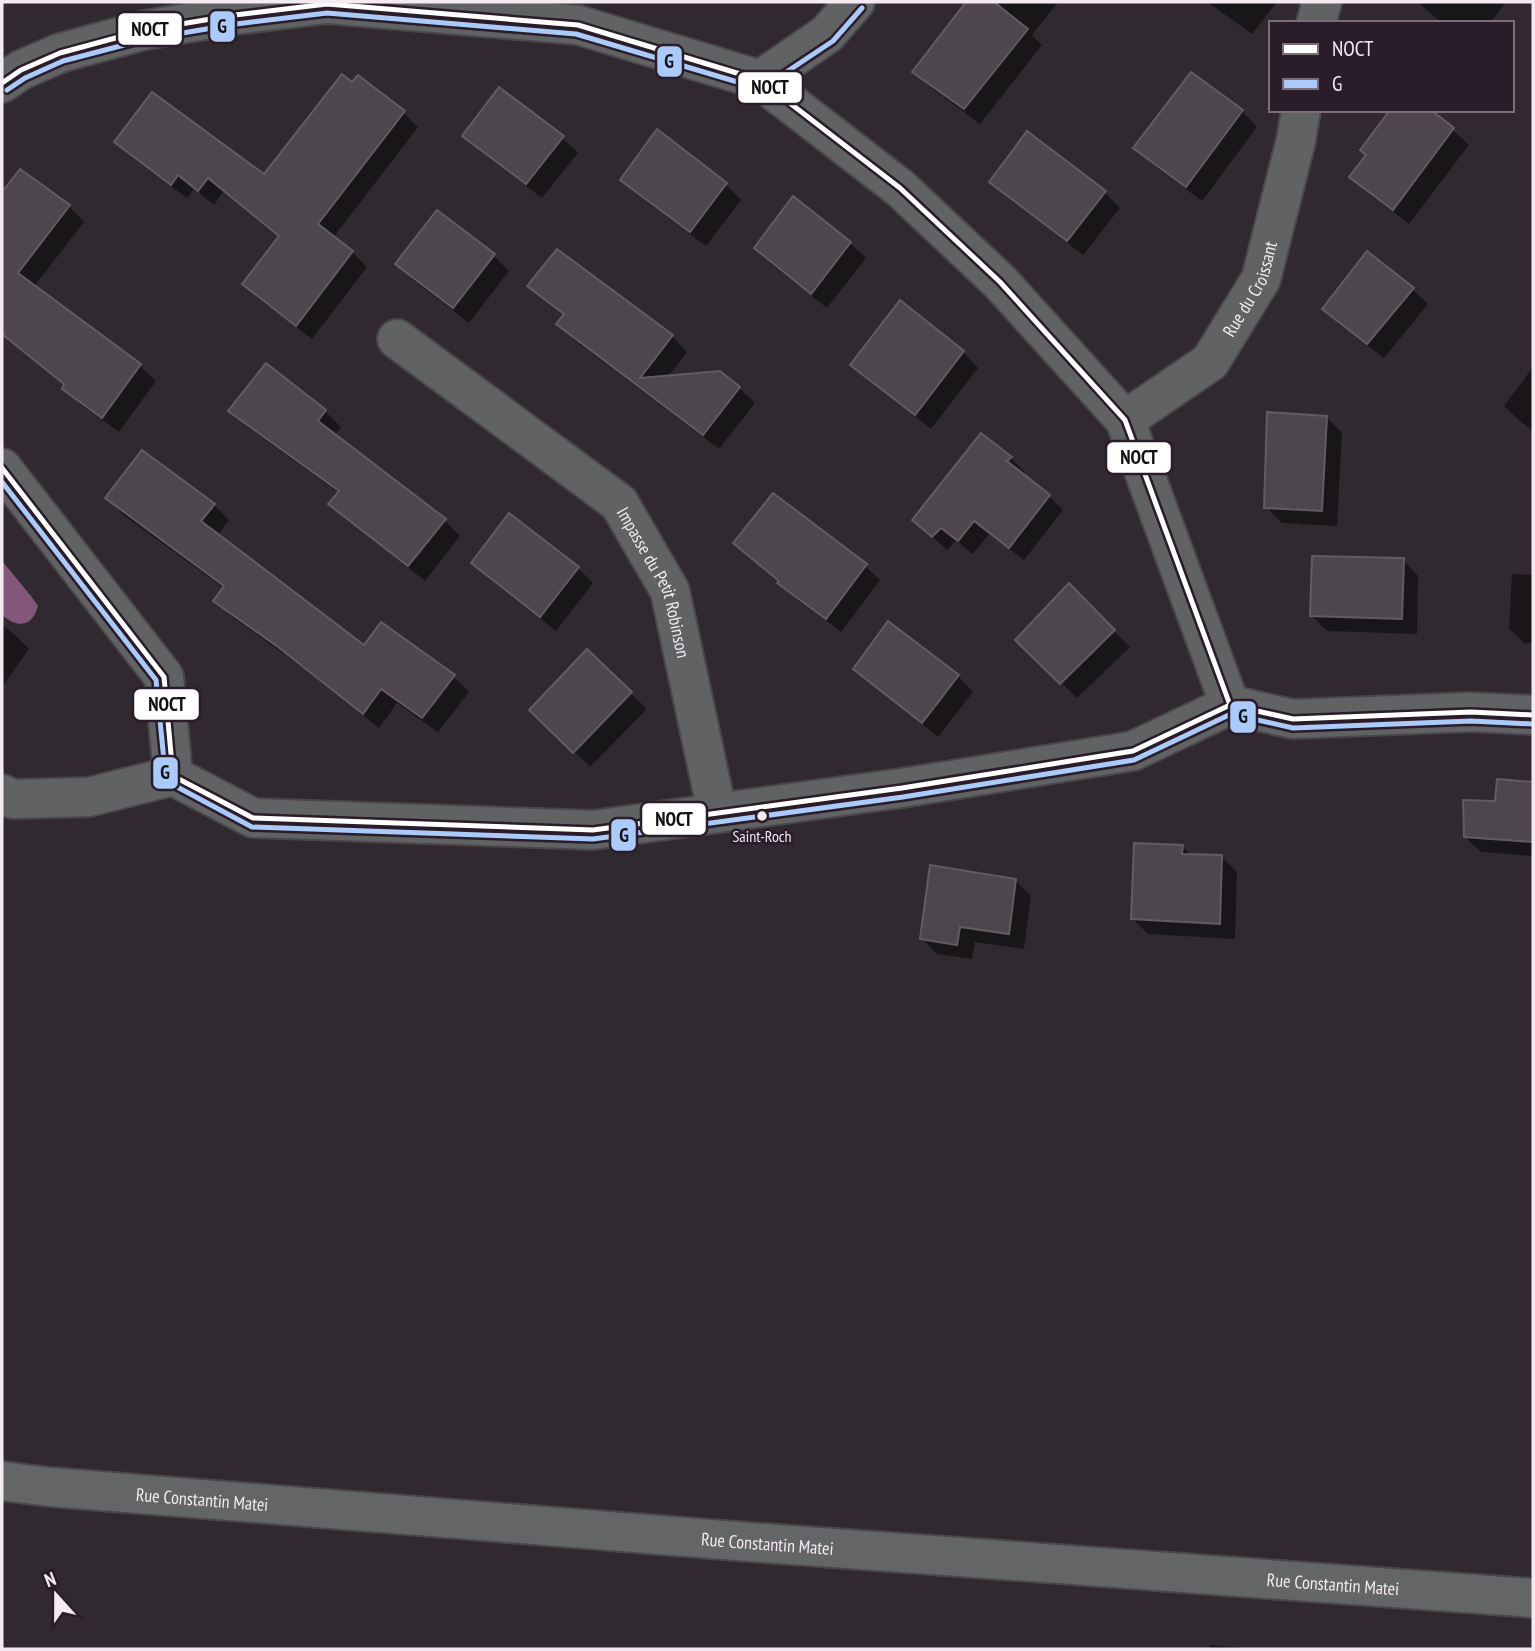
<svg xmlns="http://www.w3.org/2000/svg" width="1535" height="1651" font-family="'PT Sans Narrow',sans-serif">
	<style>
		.water { fill: #83577c }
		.shadow { fill: #0007 }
		.building { fill: #4d474d; stroke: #625c62; stroke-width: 2 }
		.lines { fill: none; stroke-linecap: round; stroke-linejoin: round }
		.street-casing { stroke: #4a464a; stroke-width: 42 }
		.secondary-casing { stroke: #4a464a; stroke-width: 42 }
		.street { stroke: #606263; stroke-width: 38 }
		.secondary { stroke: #636566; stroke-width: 38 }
		.bus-1-casing { stroke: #2a1c28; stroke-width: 10 }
		.bus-2-casing { stroke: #2a1c28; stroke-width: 10 }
		.bus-1 { stroke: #fff; stroke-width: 5 }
		.bus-2 { stroke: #aacaf9; stroke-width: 5 }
		.bus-dot { fill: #f3eaf2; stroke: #2a1c28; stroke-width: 2.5 }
		.labels { text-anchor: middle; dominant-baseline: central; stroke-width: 5; stroke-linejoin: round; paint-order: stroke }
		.bus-label { font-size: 16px; fill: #f3eaf2; stroke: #2a1c28 }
		.street-label { font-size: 18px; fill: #f3eaf2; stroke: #2a1c28 }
		.line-badge { stroke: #2a1c28; stroke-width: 2.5 }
		.pale-badge-label { font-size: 19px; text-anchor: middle; font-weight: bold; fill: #111 }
	</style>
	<rect width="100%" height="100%" fill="#302a30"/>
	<!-- water -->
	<path class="water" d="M2,561L31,596L38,606C32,628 17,628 2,615Z"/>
	<!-- shadow -->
	<g class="shadow">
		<polygon points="968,2 1058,2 1032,35 1042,45 980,124 930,87 915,72"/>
		<polygon points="1207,2 1277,2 1252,34"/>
		<polygon points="1417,2 1506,2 1490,23 1442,23"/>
		<polygon points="1428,110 1453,130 1469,145 1409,224 1367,192 1351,176 1368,156"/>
		<polygon points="1242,111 1257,127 1202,201 1151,163 1136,148"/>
		<polygon points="403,112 418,127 333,238 352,252 367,267 312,339 259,299 244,284 280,237 224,191 214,205 194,189 187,198 131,157 116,142 265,176"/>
		<polygon points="465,135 562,138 578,153 542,198 480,151"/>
		<polygon points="20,171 69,206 84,222 12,315 2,307 2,195"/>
		<polygon points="622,180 725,184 741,200 706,246 638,195"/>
		<polygon points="991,182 1104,192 1120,208 1083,255 1007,197"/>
		<polygon points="437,212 494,256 509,271 469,323 412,279 397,264"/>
		<polygon points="850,243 866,258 827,308 771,264 756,248"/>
		<polygon points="530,285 672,336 687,352 668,377 739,388 755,403 719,449 574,340 558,324 565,316 545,301"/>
		<polygon points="1412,289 1428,304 1384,358 1340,325 1325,309"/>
		<polygon points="68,312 140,366 156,381 119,432 80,404 64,388 65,386 33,357"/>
		<polygon points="963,352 978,368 931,429 868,380 852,364"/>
		<polygon points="1533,367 1533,431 1520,421 1504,406"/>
		<polygon points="230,410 325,411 341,427 334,436 444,520 460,536 425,581 346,519 331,504 339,493 246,426"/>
		<polygon points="1326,417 1342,433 1337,526 1282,523 1266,507"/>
		<polygon points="1011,458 1025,472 1022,475 1049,496 1063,510 1024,560 989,534 973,554 956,541 947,550 914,520"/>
		<polygon points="107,498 214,505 229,520 217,536 364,647 453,676 469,692 438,732 397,703 379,728 295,662 231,616 216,601 225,589 122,514"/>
		<polygon points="736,543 865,566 880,580 841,632 794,597 780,582 750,558"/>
		<polygon points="1403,560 1418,576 1417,634 1327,631 1312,616"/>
		<polygon points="473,563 578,568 593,583 556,631 488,578"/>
		<polygon points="1512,574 1533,575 1533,643 1524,643 1509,628"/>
		<polygon points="1069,585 1130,647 1077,698 1017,640"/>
		<polygon points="889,624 958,676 973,692 938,737 871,684 855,668"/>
		<polygon points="2,625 14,634 29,649 2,687"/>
		<polygon points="587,651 647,709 590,767 532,710"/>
		<polygon points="1498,781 1533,784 1533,856 1481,852 1465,837 1496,803"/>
		<polygon points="1183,847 1191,856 1222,857 1237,872 1235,939 1148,934 1132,918"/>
		<polygon points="1015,880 1031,896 1024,949 975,942 972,959 937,954 922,938"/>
		<polygon points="1210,1645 1255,1649 1209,1649"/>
	</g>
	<!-- building -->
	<g class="building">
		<polygon points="966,2 994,2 1028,29 964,109 912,72"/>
		<polygon points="1191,72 1243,110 1186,187 1133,148"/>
		<polygon points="342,74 352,82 358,75 405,111 318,224 353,251 296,326 242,284 279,236 208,178 198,191 178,175 171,185 114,142 152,92 264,174"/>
		<polygon points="499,87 564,136 526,184 462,136"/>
		<polygon points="1390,110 1431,110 1454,128 1393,210 1349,177 1366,155 1360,150"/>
		<polygon points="657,129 727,183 690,232 620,180"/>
		<polygon points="1027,131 1106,191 1067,241 989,182"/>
		<polygon points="20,169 70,205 18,273 141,364 102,418 62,389 64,384 2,334 2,192"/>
		<polygon points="793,196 851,242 811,294 754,248"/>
		<polygon points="437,210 495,254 453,308 395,264"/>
		<polygon points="557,249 673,335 640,378 720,371 740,387 703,435 556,324 564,314 527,286"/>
		<polygon points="1367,251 1414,288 1367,344 1322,309"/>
		<polygon points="900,300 964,351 915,415 850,365"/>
		<polygon points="266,363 326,410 318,421 446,519 408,566 328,504 339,491 228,411"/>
		<polygon points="1267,412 1327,416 1322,511 1264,508"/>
		<polygon points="981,433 1012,457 1007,461 1050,495 1009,548 974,521 958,541 941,528 932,537 912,520"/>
		<polygon points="142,450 215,504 201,521 364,645 381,622 455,675 422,718 381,689 363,714 278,647 213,601 224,586 105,498"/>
		<polygon points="773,493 867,564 826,619 777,583 779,581 733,543"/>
		<polygon points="509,513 579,567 540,617 471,563"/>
		<polygon points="1312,556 1404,558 1402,619 1310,616"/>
		<polygon points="1069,583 1115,630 1060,684 1015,640"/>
		<polygon points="888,621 959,675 922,723 853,669"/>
		<polygon points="587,649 632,692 573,753 529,710"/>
		<polygon points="1497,779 1533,782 1533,842 1464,837 1463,800 1495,801"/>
		<polygon points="1134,843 1183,845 1182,854 1222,855 1220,924 1131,919"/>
		<polygon points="930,865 1016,879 1009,934 960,927 957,945 920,939"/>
	</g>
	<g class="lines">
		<defs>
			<g id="street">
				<polyline points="1316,23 1322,2"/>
				<polyline points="760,80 827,34 855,2"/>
				<polyline points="2,83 21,70 60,53 145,30 235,15 327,4 578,25 760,80 900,188 1000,282 1125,420 1230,705"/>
				<path id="s1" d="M397,339L619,503L670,591L717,812"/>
				<path id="s2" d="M1125,420L1210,362L1261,279L1296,140L1301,110"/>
				<polyline points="2,468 164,677 173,776"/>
				<polyline points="2,794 13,799 89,797 173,776 253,818 593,830 902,788 1133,751 1230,705 1293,719 1471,712 1533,715"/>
			</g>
			<g id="secondary">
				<path id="s3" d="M2,1481L50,1487L736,1541L1533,1598"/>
			</g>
		</defs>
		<!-- street casing -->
		<use href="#street" class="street-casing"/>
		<!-- secondary casing -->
		<use href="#secondary" class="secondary-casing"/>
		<!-- street -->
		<use href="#street" class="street"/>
		<!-- secondary -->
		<use href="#secondary" class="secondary"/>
		<defs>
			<g id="bus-1">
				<polyline points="2,83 21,70 60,53 145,30 235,15 327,4 578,25 760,80 900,188 1000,282 1125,420 1230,705"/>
				<polyline points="2,468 164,677 173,776 253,818 593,830 902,788 1133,751 1230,705 1293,719 1471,712 1533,715"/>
			</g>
			<g id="bus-2">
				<polyline points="7,90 25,78 63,61 147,39 236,24 327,13 576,34 761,89 833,41 862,8"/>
				<polyline points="2,482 156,680 166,781 252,827 593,839 903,797 1134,760 1231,714 1293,728 1471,721 1533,724"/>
			</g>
		</defs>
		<!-- bus-1 casing -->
		<use href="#bus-1" class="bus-1-casing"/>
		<!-- bus-2 casing -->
		<use href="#bus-2" class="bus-2-casing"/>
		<!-- bus-1 -->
		<use href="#bus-1" class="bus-1"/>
		<!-- bus-2 -->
		<use href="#bus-2" class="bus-2"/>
	</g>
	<!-- markers -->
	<circle class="bus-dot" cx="762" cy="816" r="6"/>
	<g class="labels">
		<!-- bus labels -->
		<g class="bus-label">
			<text x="762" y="836">Saint-Roch</text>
		</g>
		<!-- street labels -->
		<g class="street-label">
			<text stroke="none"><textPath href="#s2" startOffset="187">Rue du Croissant</textPath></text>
			<text stroke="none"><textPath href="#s1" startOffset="364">Impasse du Petit Robinson</textPath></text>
			<text stroke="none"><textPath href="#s3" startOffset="201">Rue Constantin Matei</textPath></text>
			<text stroke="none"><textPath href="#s3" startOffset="768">Rue Constantin Matei</textPath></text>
			<text stroke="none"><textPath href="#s3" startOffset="1335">Rue Constantin Matei</textPath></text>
		</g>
	</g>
	<g class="line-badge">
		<rect x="209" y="10" width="27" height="33" rx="7" fill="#aacaf9"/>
		<rect x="117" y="12" width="66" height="34" rx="7" fill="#fff"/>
		<rect x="656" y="45" width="27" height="33" rx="7" fill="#aacaf9"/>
		<rect x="737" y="71" width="66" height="33" rx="7" fill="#fff"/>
		<rect x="1106" y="441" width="66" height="33" rx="7" fill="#fff"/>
		<rect x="133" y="688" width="67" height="33" rx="7" fill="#fff"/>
		<rect x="1229" y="700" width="28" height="34" rx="7" fill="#aacaf9"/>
		<rect x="152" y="756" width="27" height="34" rx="7" fill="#aacaf9"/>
		<rect x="641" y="802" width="66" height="34" rx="7" fill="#fff"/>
		<rect x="610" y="818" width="27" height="34" rx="7" fill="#aacaf9"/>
	</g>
	<g class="pale-badge-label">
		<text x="222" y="33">G</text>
		<text x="150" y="36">NOCT</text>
		<text x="669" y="68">G</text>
		<text x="770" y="94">NOCT</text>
		<text x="1139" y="464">NOCT</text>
		<text x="167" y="711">NOCT</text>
		<text x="1243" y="723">G</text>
		<text x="165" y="779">G</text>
		<text x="674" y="826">NOCT</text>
		<text x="624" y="842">G</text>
	</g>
	<!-- border -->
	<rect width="1535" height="1651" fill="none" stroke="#f3eaf2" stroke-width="7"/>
	<!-- legend -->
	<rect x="1269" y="21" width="245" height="91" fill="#2a1c28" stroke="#7a6e79" stroke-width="2"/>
	<rect x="1283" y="44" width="35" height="10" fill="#ffffff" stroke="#7a6e79" stroke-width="2"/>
	<text x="1332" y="56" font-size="21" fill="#f3eaf2">NOCT</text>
	<rect x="1283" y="79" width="35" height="10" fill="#aacaf9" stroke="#7a6e79" stroke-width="2"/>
	<text x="1332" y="91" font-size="21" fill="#f3eaf2">G</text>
	<!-- north arrow -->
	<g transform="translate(56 1595) rotate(339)" stroke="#2a1c28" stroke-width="5" paint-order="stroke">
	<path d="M0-5L12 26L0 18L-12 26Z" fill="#f3eaf2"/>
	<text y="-10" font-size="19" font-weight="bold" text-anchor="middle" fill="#f3eaf2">N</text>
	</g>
</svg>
